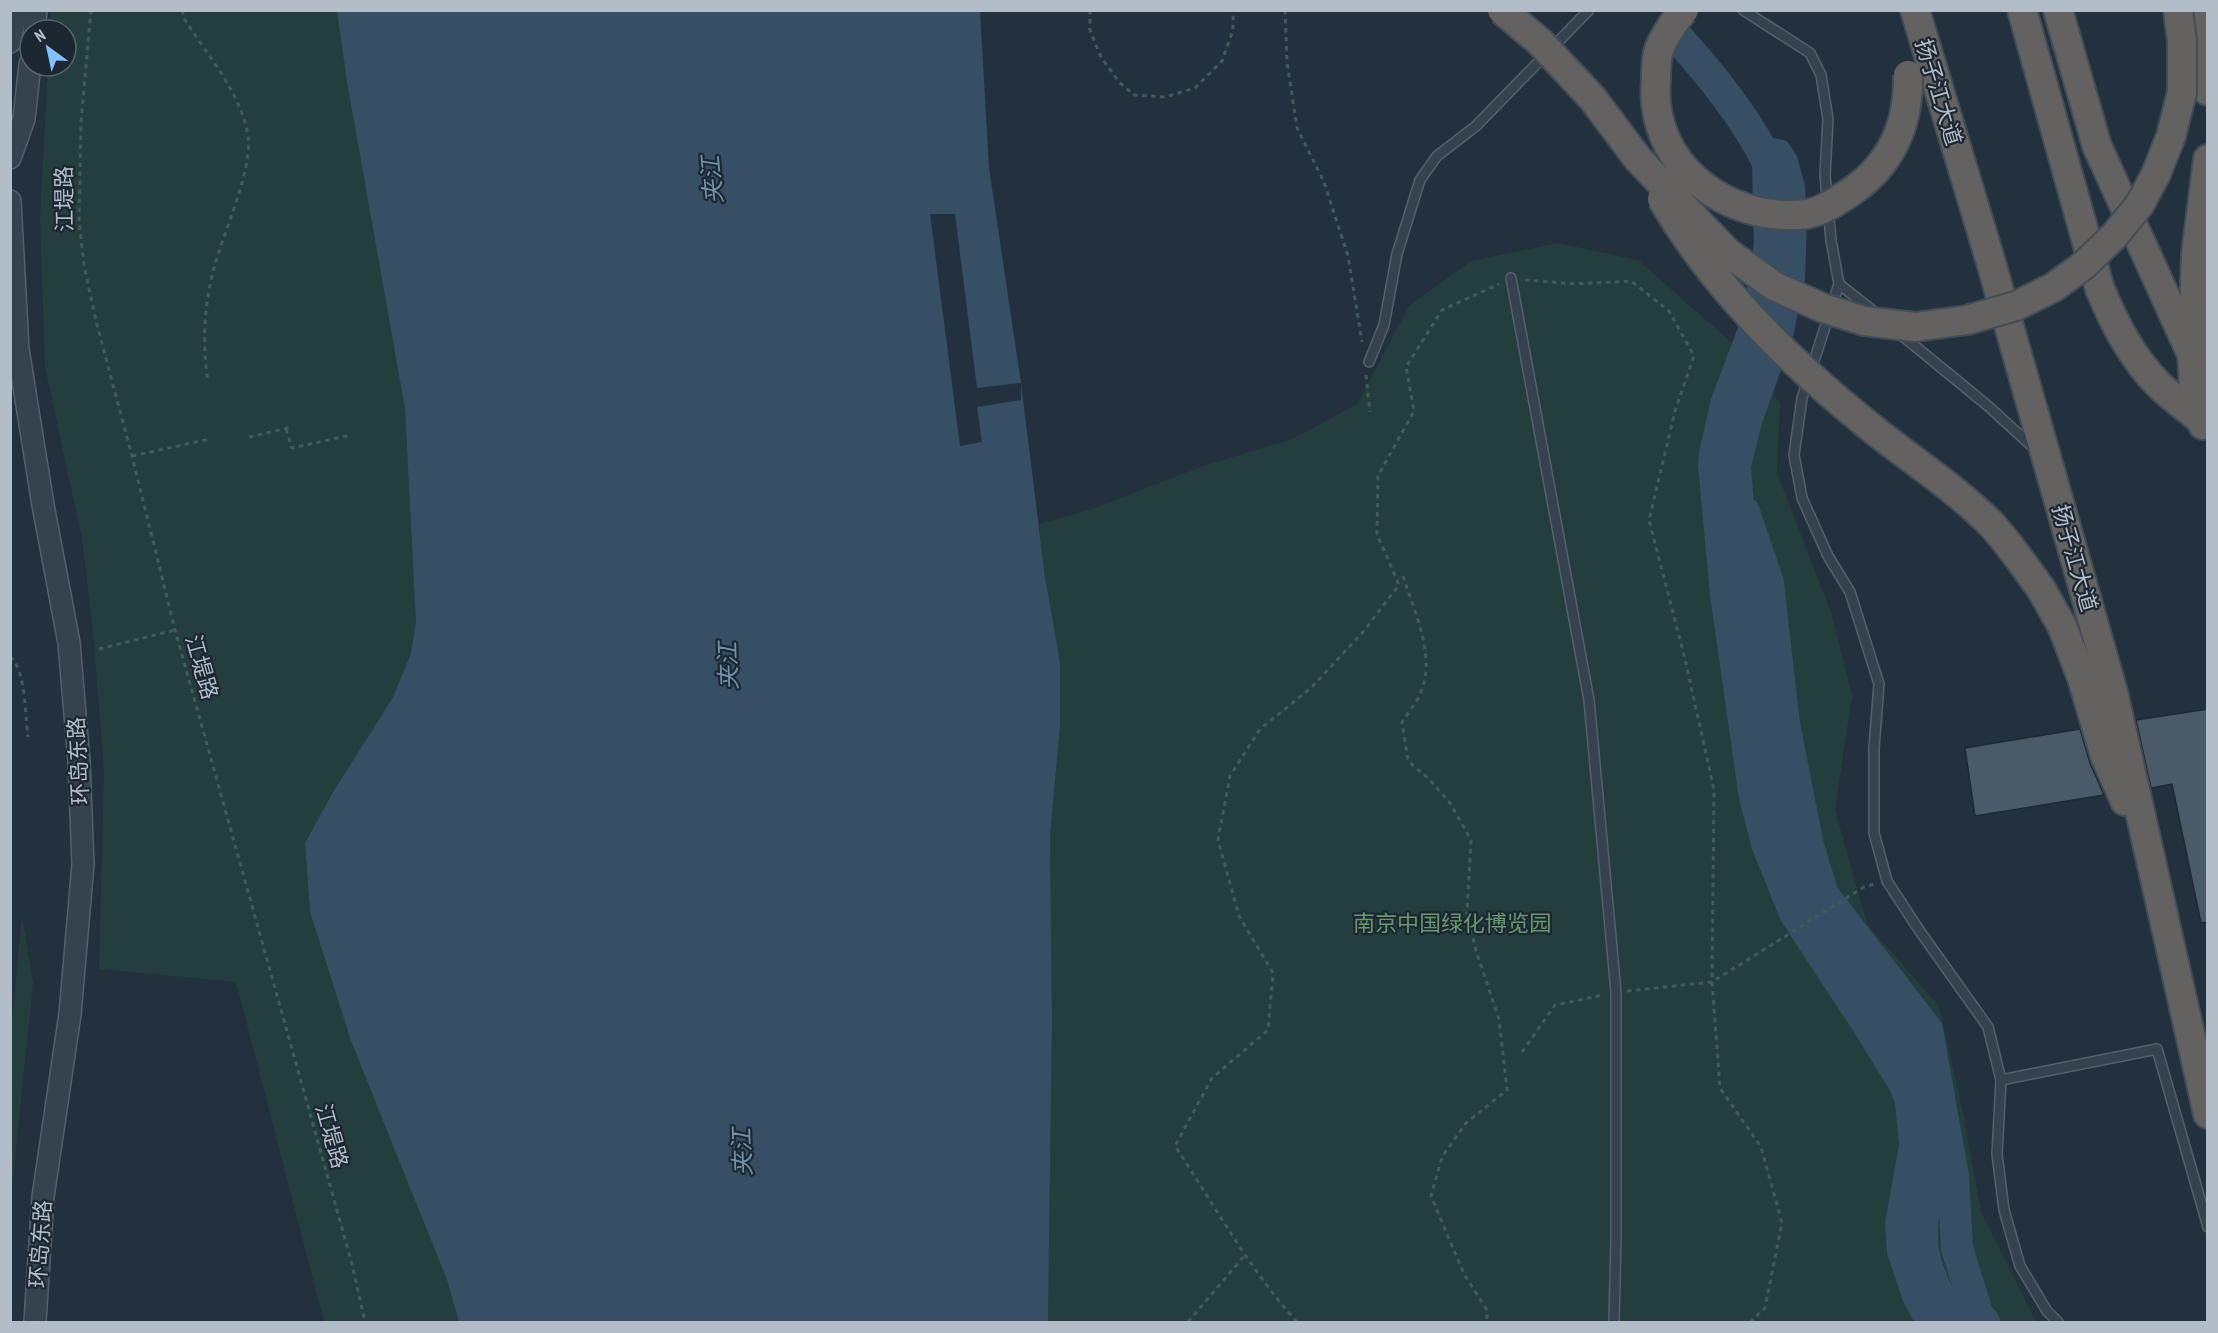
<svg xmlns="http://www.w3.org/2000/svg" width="2218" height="1333" font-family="'PT Sans Narrow','Noto Sans SC',sans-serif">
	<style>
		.green { fill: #243e3e }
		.water { fill: #364f64 }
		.pier { fill: #22313d }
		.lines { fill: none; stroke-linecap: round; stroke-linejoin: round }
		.river { stroke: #364f64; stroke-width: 32 }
		.building { fill: #4b5a68; stroke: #1e2934; stroke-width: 1.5 }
		.service-casing { stroke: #55606b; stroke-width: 12 }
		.tertiary-casing { stroke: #55606b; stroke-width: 24 }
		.trunk-casing { stroke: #424d58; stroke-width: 32 }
		.path { stroke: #425a5a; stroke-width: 3; stroke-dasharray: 4.5 4.5; stroke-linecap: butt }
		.service { stroke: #36424d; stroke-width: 9 }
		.tertiary { stroke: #36424d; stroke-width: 21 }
		.trunk { stroke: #646260; stroke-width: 28 }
		.trunk-bridge-casing { stroke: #424d58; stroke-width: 32; stroke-linecap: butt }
		.trunk-bridge { stroke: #646260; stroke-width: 28 }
		.labels { text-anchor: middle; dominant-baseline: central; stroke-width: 4.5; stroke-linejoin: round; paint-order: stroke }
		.street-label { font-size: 22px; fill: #b2bdc8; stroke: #1c2732 }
		.park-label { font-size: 22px; fill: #689a6e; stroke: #1c2732 }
		.water-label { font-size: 24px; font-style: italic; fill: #7192ac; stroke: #1c2732 }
	</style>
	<rect width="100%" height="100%" fill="#22313d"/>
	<!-- green -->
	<g class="green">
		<polygon points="51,11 337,11 347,82 405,409 416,623 410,656 393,697 333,792 305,843 310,912 351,1041 447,1280 459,1322 324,1322 236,982 99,969 104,771 93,632 82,539 45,367 40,218 48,66 66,66 66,30 50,30"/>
		<polygon points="1558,243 1638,260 1738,348 1780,403 1777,473 1832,615 1852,696 1835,810 1867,924 1939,1006 1962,1108 1981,1212 2036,1322 1048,1322 1052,1022 1050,836 1060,727 1060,662 1045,577 1039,524 1092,509 1206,465 1293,439 1357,404 1409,306 1471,261"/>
		<polygon points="22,916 33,983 11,1197 10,1040"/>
	</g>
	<!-- water -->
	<g class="water">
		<polygon points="337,11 980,11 989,168 1021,383 1045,577 1060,662 1060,727 1050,836 1052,1022 1048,1322 459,1322 447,1280 351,1041 310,912 305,843 333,792 393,697 410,656 416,623 405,409 347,82"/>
		<path d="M1773,138L1787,141L1797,156L1805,186L1807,223L1805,279L1793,337L1762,423L1751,467L1761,595L1790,794L1803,837L1827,900L1936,1068C1944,1092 1955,1134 1951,1159C1948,1182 1937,1214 1938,1237C1938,1266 1958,1297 1971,1322H1914L1903,1301L1887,1253L1885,1223L1899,1145L1895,1103L1889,1089L1857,1037L1781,921L1752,849L1739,799L1710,595L1698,466L1699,452L1711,399L1743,314L1754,243L1752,164L1757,144Z"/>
	</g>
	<!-- pier -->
	<polygon class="pier" points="930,214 955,214 977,388 1021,383 1021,400 977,407 982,442 960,446"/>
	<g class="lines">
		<!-- river -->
		<g class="river">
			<path d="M1677,37C1709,72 1738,108 1761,149C1767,161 1774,170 1776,183"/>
			<polyline points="1744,512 1768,583 1784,724 1808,846 1823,895 1927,1030 1953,1176 1957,1248 1978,1316 1984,1322"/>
		</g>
	</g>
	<!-- building -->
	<g class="building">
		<polygon points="2208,709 2208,922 2201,923 2172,784 2151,788 2136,720"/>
		<polygon points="2080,729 2090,763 2104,795 1975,816 1965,748"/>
	</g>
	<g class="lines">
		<defs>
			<g id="service">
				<polyline points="1743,10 1810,53 1821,75 1828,119 1825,175 1831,240 1839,284 1802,398 1794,455 1802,498 1828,556 1850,592 1879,684 1874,748 1874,833 1887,881 1919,930 1988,1027 2001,1080 1997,1154 2004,1210 2020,1266 2047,1311 2058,1322"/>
				<polyline points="1511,278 1589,700 1616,992 1616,1238 1614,1322"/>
				<polyline points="1839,284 1877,314"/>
				<polyline points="1899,333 1988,406 2034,448"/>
				<polyline points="1369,362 1384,325 1397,254 1420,180 1437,156 1476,126 1589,10"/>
				<polyline points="2001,1080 2157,1049 2208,1227"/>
			</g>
			<g id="tertiary">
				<polyline points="34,30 36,10"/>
				<polyline points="10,42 16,10"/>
				<polyline points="10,158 24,119 30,64"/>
				<polyline points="10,201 18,349 43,505 69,643 79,762 83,864 70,1014 43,1197 35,1322"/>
			</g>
			<g id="trunk">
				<polyline points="1915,10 1990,259 2113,692 2208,1114"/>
				<path d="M2022,10L2100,289C2115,325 2133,360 2161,387C2174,399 2188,409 2201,420"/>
				<polyline points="2058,10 2097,146 2192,355 2194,385 2203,425"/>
				<polyline points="2203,10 2207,33 2208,91"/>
				<polyline points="2193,350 2196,254 2208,159"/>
				<polyline points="2041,589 2062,626 2082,678 2105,756 2125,801"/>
			</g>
		</defs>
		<!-- service casing -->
		<use href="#service" class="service-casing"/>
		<!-- tertiary casing -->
		<use href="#tertiary" class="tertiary-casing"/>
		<!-- trunk casing -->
		<use href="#trunk" class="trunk-casing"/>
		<!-- path -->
		<g class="path">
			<polyline points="91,10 81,122 79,221 84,265 96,321 132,456 175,630 352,1264 365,1322"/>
			<path d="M182,10L185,20C208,56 241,93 248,136C253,169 223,234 214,268C204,306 202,343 208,382"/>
			<polyline points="1090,10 1090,30 1101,57 1119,82 1134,95 1165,97 1195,88 1222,61 1233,30 1233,10"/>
			<polyline points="1285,10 1287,62 1297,128 1324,182 1348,256 1362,342"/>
			<polyline points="1525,280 1576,284 1631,281 1669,311 1694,356 1675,411 1649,520 1685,659 1714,790 1712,982 1720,1088 1761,1147 1782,1223 1765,1308 1750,1322"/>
			<polyline points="1366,375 1370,412"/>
			<polyline points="286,429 292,448 351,435"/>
			<polyline points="249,437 292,427"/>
			<polyline points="132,456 210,439"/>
			<path d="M1403,576C1414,612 1437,656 1420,694C1416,704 1408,713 1402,722L1408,761L1429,779L1450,803L1471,840L1467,913L1476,951L1499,1019L1507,1090L1466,1123L1442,1157L1431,1196L1464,1274L1487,1310V1322"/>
			<polyline points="99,649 175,630"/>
			<path d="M10,657C26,668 25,717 28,737"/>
			<polyline points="1627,991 1712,982 1864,887 1874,884"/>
			<polyline points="1522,1052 1555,1005 1603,995"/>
			<polyline points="1188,1322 1245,1255"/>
			<path d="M1297,1322C1249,1269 1215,1206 1175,1146L1212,1078L1268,1030L1273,973L1239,916L1218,840L1230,776L1260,729L1311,688L1363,632L1399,585L1377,534L1378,476L1414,411L1406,367L1442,310L1499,284"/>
		</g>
		<!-- service -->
		<use href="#service" class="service"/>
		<!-- tertiary -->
		<use href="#tertiary" class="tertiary"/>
		<!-- trunk -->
		<use href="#trunk" class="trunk"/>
		<defs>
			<g id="trunk-bridge">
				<polyline points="1502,10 1540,42 1593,99 1638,159 1727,252 1774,286 1823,308 1864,321 1915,327 1967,320 2016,306 2054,287 2084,265 2115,235 2140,204 2156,174 2171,136 2182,92 2182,41 2178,10"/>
				<path d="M1684,10C1676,18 1660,43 1658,53C1656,62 1656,71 1656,80C1648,164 1727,224 1807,214C1819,212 1833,204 1843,197C1889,169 1909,128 1908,75"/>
				<path d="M1662,199C1713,286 1785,358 1863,421C1905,456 1952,485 1991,524C2009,543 2025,567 2041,589"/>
			</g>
		</defs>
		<!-- trunk-bridge casing -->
		<use href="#trunk-bridge" class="trunk-bridge-casing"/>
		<!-- trunk-bridge -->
		<use href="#trunk-bridge" class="trunk-bridge"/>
	</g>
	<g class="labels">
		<!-- street labels -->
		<g class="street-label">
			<text transform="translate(1939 92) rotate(73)">扬子江大道</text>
			<text transform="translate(64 199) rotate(-91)">江堤路</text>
			<text transform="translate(2075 558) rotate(74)">扬子江大道</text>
			<text transform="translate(202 667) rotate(74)">江堤路</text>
			<text transform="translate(78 761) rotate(-93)">环岛东路</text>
			<text transform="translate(332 1136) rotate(74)">江堤路</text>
			<text transform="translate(40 1244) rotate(-86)">环岛东路</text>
		</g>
		<!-- park labels -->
		<g class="park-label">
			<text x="1452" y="923">南京中国绿化博览园</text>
		</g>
		<!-- water labels -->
		<g class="water-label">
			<text transform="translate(712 180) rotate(-95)">夹江</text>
			<text transform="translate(728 666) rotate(-92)">夹江</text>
			<text transform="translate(742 1152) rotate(-92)">夹江</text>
		</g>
	</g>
	<!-- border -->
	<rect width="2218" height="1333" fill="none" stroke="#b2bdc8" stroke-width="24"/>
	<!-- north arrow -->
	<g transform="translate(48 48) rotate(327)"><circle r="28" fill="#1c2732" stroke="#58636e" stroke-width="1.5"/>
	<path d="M0-4.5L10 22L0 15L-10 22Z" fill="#85c0fa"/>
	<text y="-9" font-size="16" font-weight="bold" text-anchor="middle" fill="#b2bdc8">N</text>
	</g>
</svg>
